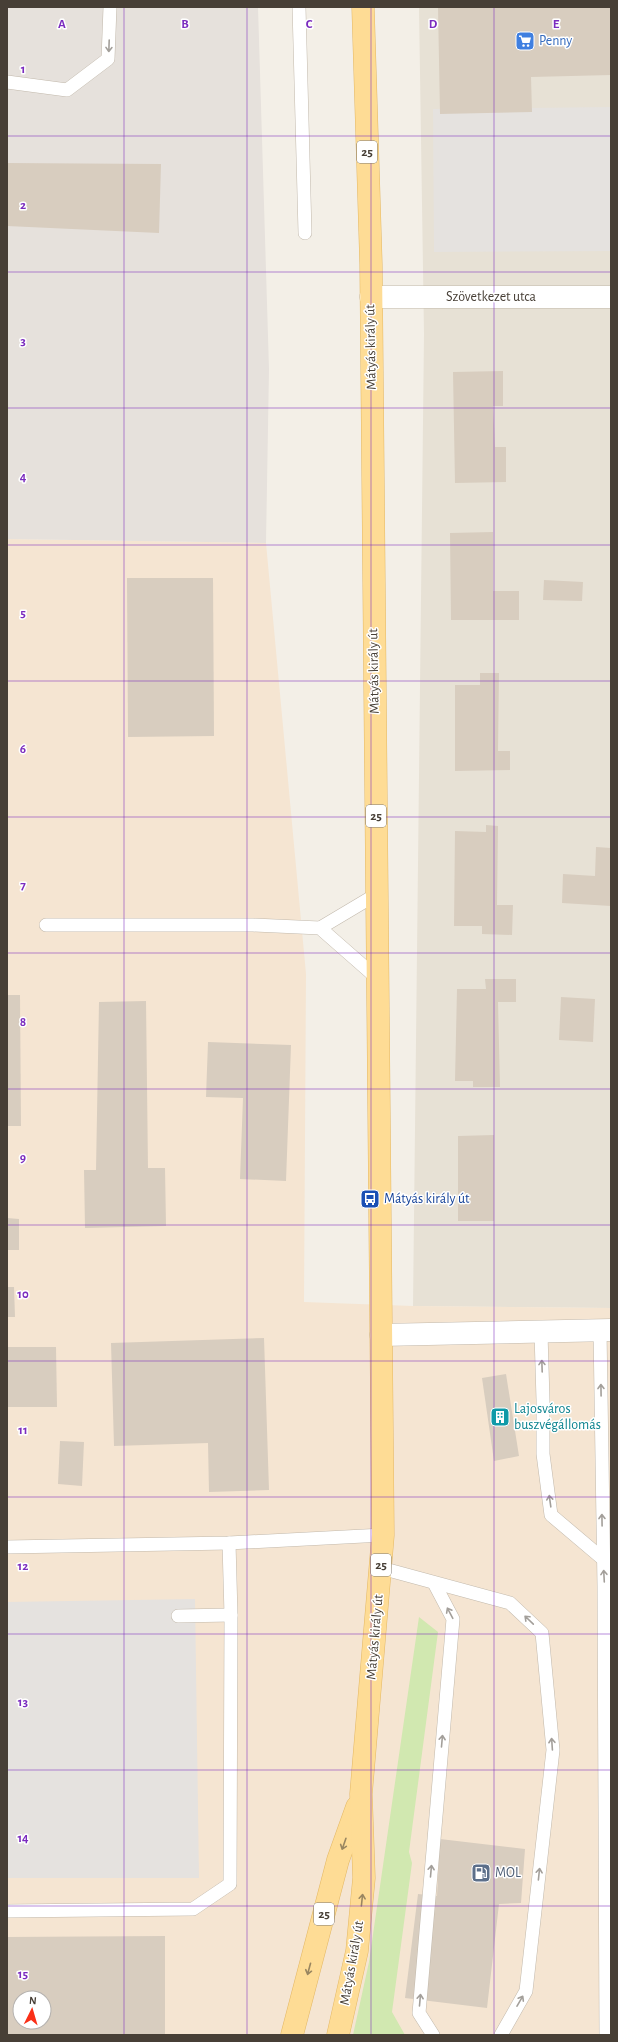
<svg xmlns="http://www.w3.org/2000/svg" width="618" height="2042" font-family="'Alegreya Sans',sans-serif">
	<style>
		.residential { fill: #e7e1d5 }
		.commercial { fill: #f5e5d2; fill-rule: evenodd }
		.industrial { fill: #e6e1dc }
		.green { fill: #d1e8b0 }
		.parking { fill: #e5e2df }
		.building { fill: #d8cdbf; fill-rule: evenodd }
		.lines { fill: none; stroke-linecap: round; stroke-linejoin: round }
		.service-casing { stroke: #c2b9ac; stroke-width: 14 }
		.minor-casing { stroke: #c2b9ac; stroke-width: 23 }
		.primary-casing { stroke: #e4b864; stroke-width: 23 }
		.service { stroke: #fff; stroke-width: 13 }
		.minor { stroke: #fff; stroke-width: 22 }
		.primary { stroke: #fedc95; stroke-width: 22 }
		.oneway { stroke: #a39f9a }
		.oneway2 { stroke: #998661 }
		.grid { fill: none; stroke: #7b2cbf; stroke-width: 1; stroke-opacity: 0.55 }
		.labels { text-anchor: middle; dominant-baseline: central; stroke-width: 3; stroke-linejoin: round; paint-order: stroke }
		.shield { fill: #fff; stroke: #7e7972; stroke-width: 1 }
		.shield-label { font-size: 13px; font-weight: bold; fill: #473f36 }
		.shop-label { font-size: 14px; fill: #366cbe; stroke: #fff; text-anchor: start }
		.street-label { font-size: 14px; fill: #473f36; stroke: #fff }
		.transit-label { font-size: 14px; fill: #164399; stroke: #fff; text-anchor: start }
		.culture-label { font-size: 14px; fill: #0d838f; stroke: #fff; text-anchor: start }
		.service-label { font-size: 14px; fill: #4e5e75; stroke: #fff; text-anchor: start }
		.grid-label { font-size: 13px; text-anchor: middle; font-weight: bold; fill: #7b2cbf; stroke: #fff; stroke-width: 3; stroke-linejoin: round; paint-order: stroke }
	</style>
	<rect width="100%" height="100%" fill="#f3efe7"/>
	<!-- residential -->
	<polygon class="residential" points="419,7 611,7 611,1308 413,1306 424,334"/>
	<!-- commercial -->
	<path class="commercial" d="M7,539L266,543L306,974L304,1302L413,1306L611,1308V2035H7ZM20,1998H44V2022H20Z"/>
	<!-- industrial -->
	<polygon class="industrial" points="7,7 258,7 269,369 266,543 7,539"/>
	<!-- green -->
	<polygon class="green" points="419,1617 438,1632 409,1852 412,1863 392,2012 405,2035 353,2035 369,1962"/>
	<!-- parking -->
	<g class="parking">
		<polygon points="611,107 611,251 434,252 433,109"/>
		<polygon points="195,1599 199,1878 7,1878 7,1602"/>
	</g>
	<!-- building -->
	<g class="building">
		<polygon points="438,7 611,7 611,75 531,77 532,112 440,114"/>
		<polygon points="7,163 161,164 159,233 7,226"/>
		<polygon points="503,371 503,406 493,406 494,425 495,447 506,447 506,482 455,483 453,372"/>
		<polygon points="493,532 493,591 519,591 519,620 451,620 450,533"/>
		<polygon points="127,578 213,578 214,736 128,737"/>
		<polygon points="544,580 583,582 582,601 543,600"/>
		<polygon points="480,673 499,673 498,751 510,751 510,770 455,771 455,685 480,685"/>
		<polygon points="486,825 498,826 497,905 513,905 512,935 482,934 482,926 454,926 455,831 486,832"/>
		<polygon points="596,847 611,848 611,906 562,903 563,874 595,876"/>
		<polygon points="485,979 516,979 516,1002 498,1002 500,1087 473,1087 473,1081 455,1081 457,989 486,989"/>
		<polygon points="7,995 20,995 21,1126 7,1126"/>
		<polygon points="561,997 595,999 593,1042 559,1040"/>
		<polygon points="146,1001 148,1168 165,1168 166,1226 85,1228 84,1170 96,1170 99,1002"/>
		<polygon points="208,1042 291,1045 286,1181 240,1179 243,1098 206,1097"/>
		<polygon points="494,1135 494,1221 458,1221 458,1136"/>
		<polygon points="7,1218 19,1219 19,1250 7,1250"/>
		<polygon points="7,1287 14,1287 15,1317 7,1317"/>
		<polygon points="264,1338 269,1490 209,1492 208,1443 114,1446 111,1343"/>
		<polygon points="7,1347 56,1347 57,1407 7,1407"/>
		<polygon points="506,1374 519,1456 494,1461 482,1378"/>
		<polygon points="60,1441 84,1442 82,1486 58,1484"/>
		<polygon points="440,1839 525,1849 521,1903 499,1904 487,2008 405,1998 418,1894 437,1896"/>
		<path d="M165,1936V2035H7V1937ZM20,1998H44V2022H20Z"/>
	</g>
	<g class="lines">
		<defs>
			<g id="service">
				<polyline points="299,7 305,233"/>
				<polyline points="7,82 67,90 108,59 110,7"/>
				<polyline points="46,925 253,925 320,928 377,978"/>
				<polyline points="320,928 377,894"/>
				<polyline points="600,1330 604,1586 606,2035"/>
				<polyline points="541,1333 543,1400 543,1454 551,1515 603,1559"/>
				<polyline points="7,1547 229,1543 383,1535"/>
				<polyline points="381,1568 510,1603 542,1633 553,1750 526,1991 501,2035"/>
				<polyline points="178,1616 231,1615"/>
				<polyline points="7,1911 193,1909 230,1884 231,1615 229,1543"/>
				<polyline points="433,2035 419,2013 453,1619 434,1583"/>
			</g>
			<g id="minor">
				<polyline points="371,297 611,297"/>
				<polyline points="381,1335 611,1330"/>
			</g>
			<g id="primary">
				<polyline points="292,2035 338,1860 357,1807"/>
				<polyline points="338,2035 357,1951 364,1878 361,1794 383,1535 371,264 363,7"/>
			</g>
		</defs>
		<!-- service casing -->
		<use href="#service" class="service-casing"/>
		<!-- minor casing -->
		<use href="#minor" class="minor-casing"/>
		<!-- primary casing -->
		<use href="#primary" class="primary-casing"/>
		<!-- service -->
		<use href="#service" class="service"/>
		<!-- minor -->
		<use href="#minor" class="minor"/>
		<!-- primary -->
		<use href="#primary" class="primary"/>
	</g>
	<!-- one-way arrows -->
	<defs><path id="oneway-shaft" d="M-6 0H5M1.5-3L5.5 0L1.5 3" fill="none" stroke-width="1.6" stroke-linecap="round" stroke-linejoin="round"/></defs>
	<g class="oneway">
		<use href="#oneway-shaft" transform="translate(109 46) rotate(92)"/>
		<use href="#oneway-shaft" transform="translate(542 1366) rotate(-92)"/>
		<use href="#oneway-shaft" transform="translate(601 1390) rotate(-91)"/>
		<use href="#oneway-shaft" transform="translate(550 1501) rotate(-98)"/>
		<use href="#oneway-shaft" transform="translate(602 1520) rotate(-91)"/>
		<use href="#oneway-shaft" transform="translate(604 1576) rotate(-93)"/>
		<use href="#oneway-shaft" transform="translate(450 1613) rotate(-118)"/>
		<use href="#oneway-shaft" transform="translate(529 1620) rotate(-136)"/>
		<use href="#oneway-shaft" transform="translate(442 1741) rotate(-85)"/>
		<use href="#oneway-shaft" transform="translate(552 1744) rotate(-94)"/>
		<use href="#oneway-shaft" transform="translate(431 1871) rotate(-85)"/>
		<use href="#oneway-shaft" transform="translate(539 1874) rotate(-84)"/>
		<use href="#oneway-shaft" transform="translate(420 2000) rotate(-85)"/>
		<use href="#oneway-shaft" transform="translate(520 2001) rotate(-60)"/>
	</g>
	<g class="oneway2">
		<use href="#oneway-shaft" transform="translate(344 1844) rotate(109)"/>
		<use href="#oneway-shaft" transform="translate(362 1900) rotate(-84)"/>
		<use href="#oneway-shaft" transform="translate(309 1969) rotate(105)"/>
	</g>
	<!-- grid -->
	<path class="grid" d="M124,7V2035M247,7V2035M371,7V2035M494,7V2035M7,136H611M7,272H611M7,408H611M7,545H611M7,681H611M7,817H611M7,953H611M7,1089H611M7,1225H611M7,1361H611M7,1497H611M7,1634H611M7,1770H611M7,1906H611"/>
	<!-- icons -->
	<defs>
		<symbol id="supermarket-square" viewBox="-11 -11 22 22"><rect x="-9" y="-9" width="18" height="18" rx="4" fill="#3f7fe0" stroke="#fff"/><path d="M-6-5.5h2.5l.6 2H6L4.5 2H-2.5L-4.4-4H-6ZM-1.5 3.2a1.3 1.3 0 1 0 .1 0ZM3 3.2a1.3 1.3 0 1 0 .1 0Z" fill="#fff"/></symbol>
		<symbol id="bus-square" viewBox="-11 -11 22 22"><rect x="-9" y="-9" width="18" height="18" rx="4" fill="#1a4fb4" stroke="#fff"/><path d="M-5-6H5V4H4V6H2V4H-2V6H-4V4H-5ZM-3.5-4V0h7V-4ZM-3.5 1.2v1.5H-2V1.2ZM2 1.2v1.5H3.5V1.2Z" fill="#fff"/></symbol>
		<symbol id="building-square" viewBox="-11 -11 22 22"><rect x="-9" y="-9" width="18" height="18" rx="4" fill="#0f9aa8" stroke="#fff"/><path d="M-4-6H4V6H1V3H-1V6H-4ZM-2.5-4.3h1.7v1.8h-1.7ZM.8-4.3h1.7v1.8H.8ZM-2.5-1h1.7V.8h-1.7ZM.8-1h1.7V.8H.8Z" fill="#fff"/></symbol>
		<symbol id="fuel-square" viewBox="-11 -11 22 22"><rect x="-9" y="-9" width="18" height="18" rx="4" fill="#5c6f8a" stroke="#fff"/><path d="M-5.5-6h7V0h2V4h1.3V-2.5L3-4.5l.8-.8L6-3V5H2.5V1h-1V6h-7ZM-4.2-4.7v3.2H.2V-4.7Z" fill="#fff"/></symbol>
	</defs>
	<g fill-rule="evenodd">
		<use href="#supermarket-square" x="514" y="30" width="22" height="22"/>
		<use href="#bus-square" x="359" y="1188" width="22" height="22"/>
		<use href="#building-square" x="489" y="1406" width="22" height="22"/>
		<use href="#fuel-square" x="470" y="1862" width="22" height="22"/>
	</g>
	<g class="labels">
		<!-- shield labels -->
		<g class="shield">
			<rect x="357" y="141" width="20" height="22" rx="3"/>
			<rect x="366" y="805" width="20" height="22" rx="3"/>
			<rect x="371" y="1554" width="20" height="22" rx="3"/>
			<rect x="314" y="1903" width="20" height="22" rx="3"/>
		</g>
		<g class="shield-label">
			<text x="367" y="152">25</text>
			<text x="376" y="816">25</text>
			<text x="381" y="1565">25</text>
			<text x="324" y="1914">25</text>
		</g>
		<!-- shop labels -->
		<g class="shop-label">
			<text x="539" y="41">Penny</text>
		</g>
		<!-- street labels -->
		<g class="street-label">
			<text x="491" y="297">Szövetkezet utca</text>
			<text transform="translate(371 347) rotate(-91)">Mátyás király út</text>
			<text transform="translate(374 671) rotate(-91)">Mátyás király út</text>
			<text transform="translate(375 1637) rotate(-85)">Mátyás király út</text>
			<text transform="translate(352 1963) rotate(-80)">Mátyás király út</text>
		</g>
		<!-- transit labels -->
		<g class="transit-label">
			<text x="384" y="1199">Mátyás király út</text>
		</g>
		<!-- culture labels -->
		<g class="culture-label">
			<text x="514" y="1409">Lajosváros<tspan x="514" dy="16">buszvégállomás</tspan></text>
		</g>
		<!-- service labels -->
		<g class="service-label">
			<text x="495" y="1873">MOL</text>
		</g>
	</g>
	<g class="grid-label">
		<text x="62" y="28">A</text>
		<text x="185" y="28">B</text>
		<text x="309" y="28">C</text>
		<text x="433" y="28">D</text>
		<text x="556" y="28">E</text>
		<text x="23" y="73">1</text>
		<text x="23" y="209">2</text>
		<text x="23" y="345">3</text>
		<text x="23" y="481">4</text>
		<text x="23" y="617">5</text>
		<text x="23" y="753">6</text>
		<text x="23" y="889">7</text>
		<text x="23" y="1026">8</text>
		<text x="23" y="1162">9</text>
		<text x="23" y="1298">10</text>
		<text x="23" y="1434">11</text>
		<text x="23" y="1570">12</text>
		<text x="23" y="1706">13</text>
		<text x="23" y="1842">14</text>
		<text x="23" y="1978">15</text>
	</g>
	<!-- border -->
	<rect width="618" height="2042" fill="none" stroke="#473f36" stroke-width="16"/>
	<!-- north arrow -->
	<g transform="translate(32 2010) rotate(5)"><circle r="19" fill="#ffffff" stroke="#b5b2af"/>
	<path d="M0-3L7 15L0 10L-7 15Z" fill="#fa2f17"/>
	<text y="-6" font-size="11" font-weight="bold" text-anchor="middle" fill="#473f36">N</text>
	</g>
</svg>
